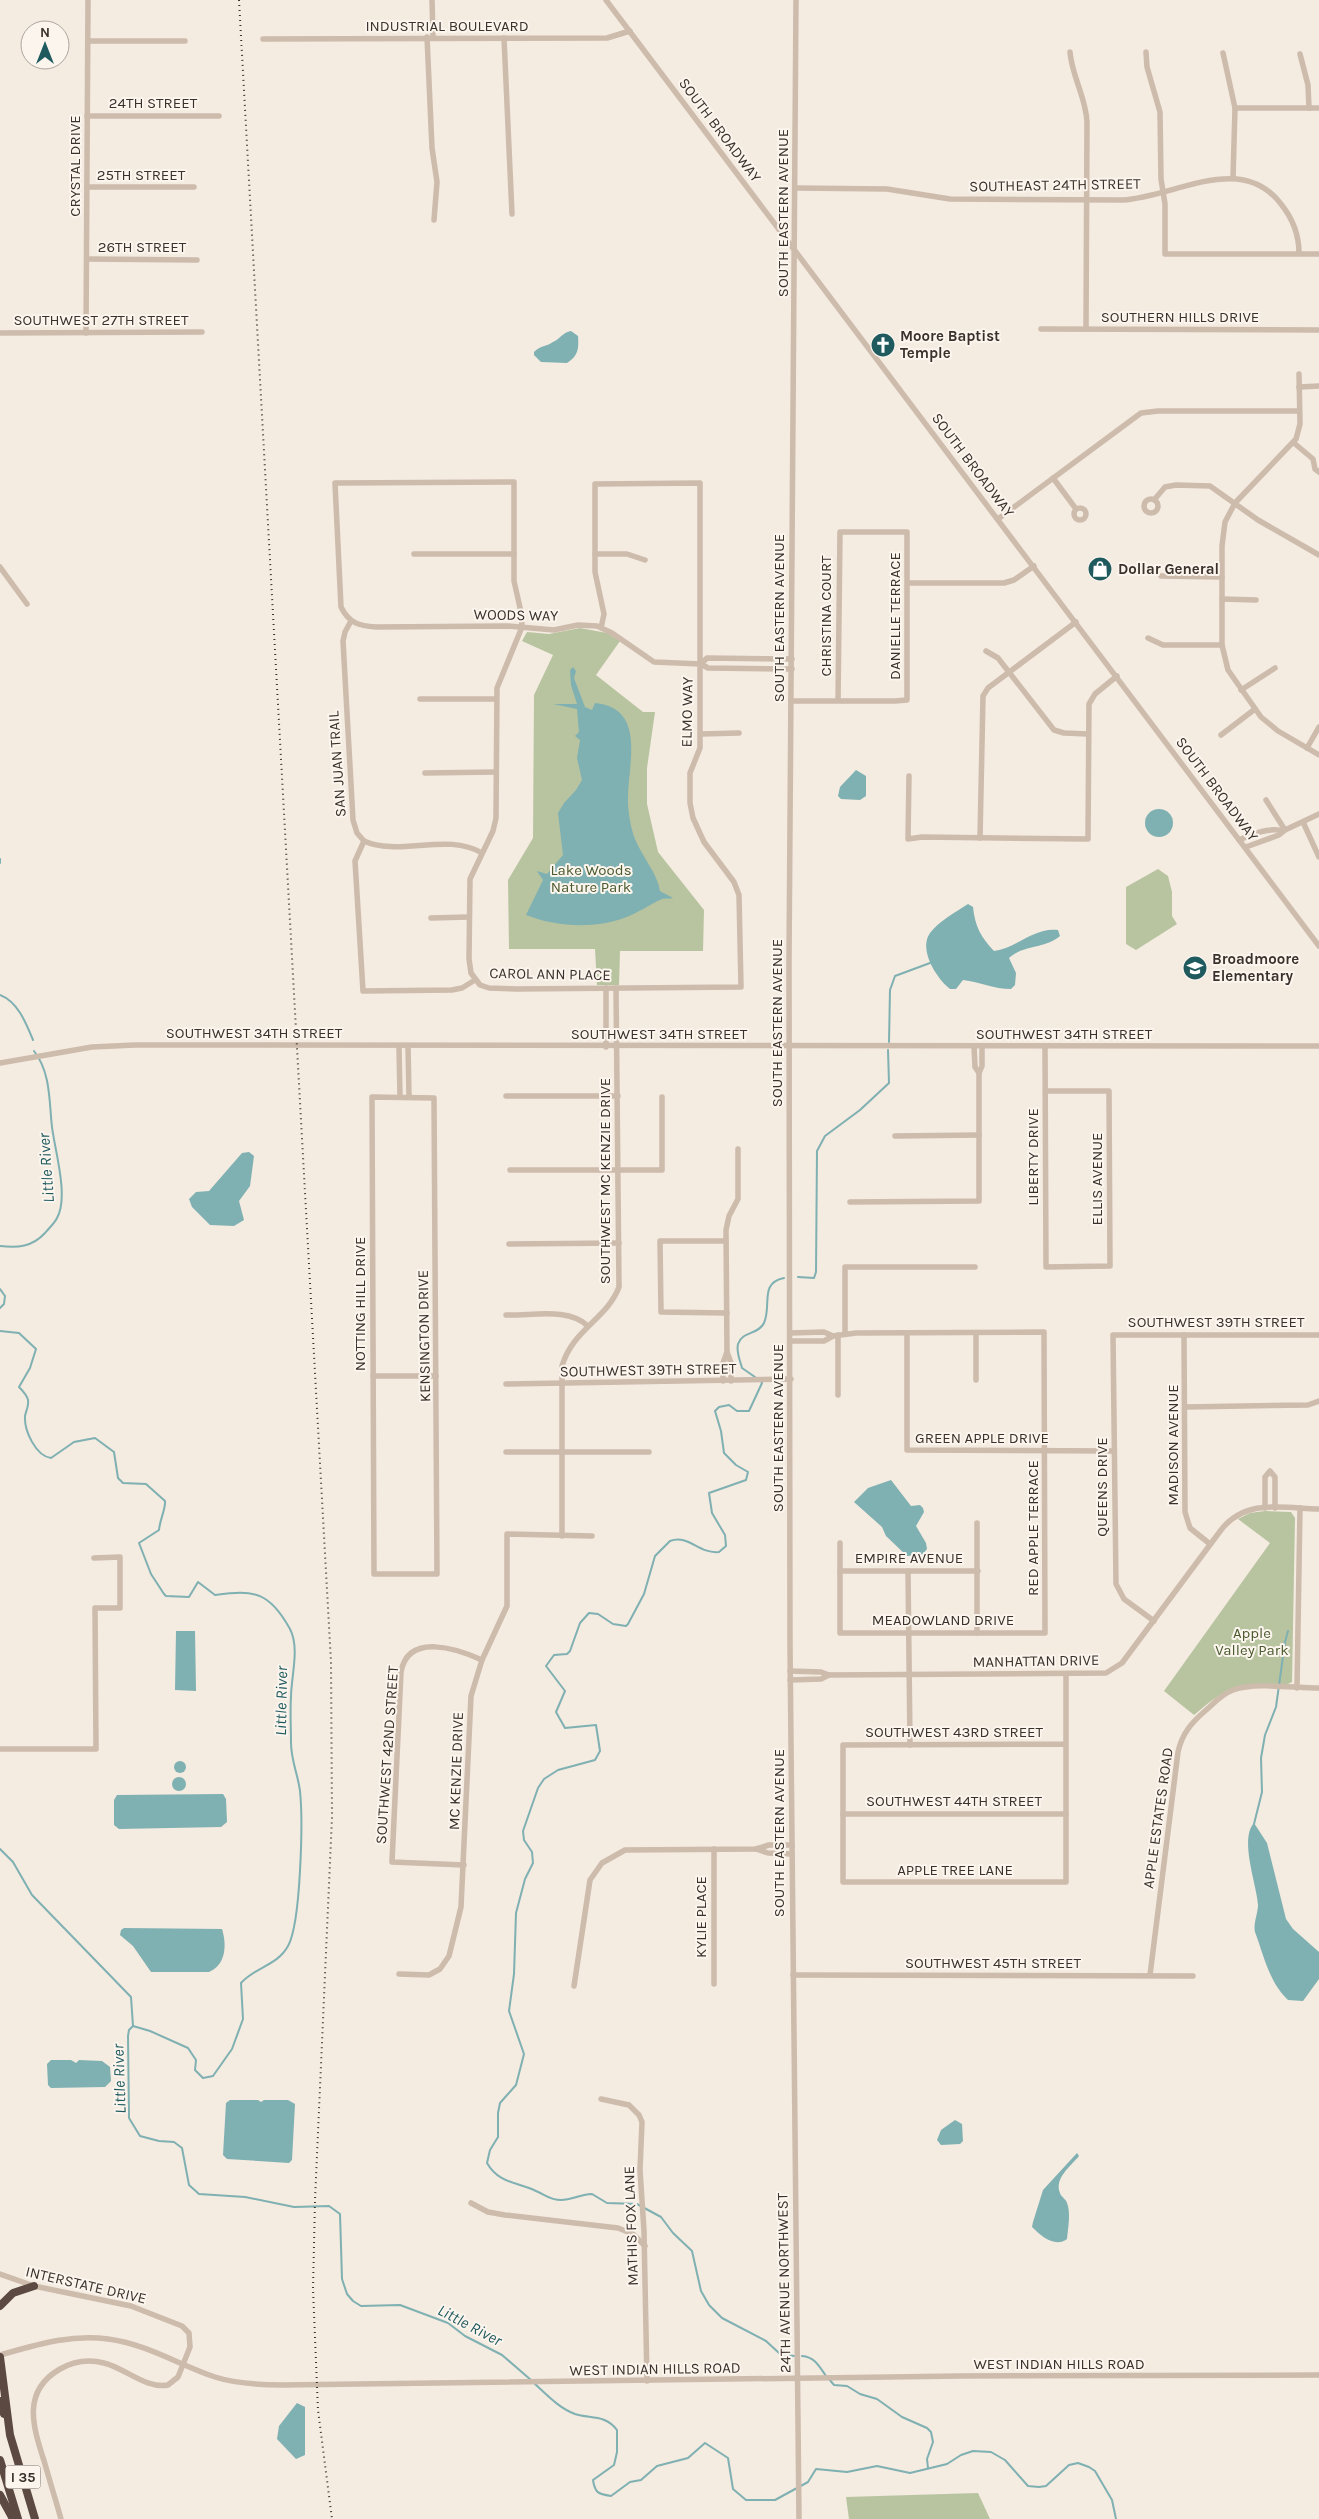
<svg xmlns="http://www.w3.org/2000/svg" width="1319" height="2519" font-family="Karla,sans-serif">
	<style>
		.green { fill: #b8c4a0 }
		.water { fill: #7fb0b2 }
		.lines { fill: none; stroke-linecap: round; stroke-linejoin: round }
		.stream { stroke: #7fb0b2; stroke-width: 2 }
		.minor { stroke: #cdbbac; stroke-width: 5.5 }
		.highway { stroke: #5c4a42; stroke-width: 8 }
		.rail { stroke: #3b302b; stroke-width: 2; stroke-dasharray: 1 4; stroke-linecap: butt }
		.labels { text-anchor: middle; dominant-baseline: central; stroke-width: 4; stroke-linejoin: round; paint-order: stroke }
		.shield { fill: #fbf5ee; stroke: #756b66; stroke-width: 1 }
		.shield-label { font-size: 14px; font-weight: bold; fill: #3b302b }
		.street-label { font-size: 15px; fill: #3b302b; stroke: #fbf5ee }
		.poi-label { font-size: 15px; font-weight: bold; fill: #3b302b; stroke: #fbf5ee; text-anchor: start }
		.park-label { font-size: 15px; fill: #4a5a2e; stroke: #fbf5ee }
		.water-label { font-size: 16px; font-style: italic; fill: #1f5a5e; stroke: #fbf5ee }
	</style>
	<rect width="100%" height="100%" fill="#f4ebe1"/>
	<!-- green -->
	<g class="green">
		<polygon points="580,628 607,633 620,641 596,675 643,712 655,712 647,768 647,804 658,852 704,910 703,951 620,951 619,985 597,985 595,949 509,949 508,880 533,838 534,695 553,655 522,641 527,632 549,634"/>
		<polygon points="1158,869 1168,876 1172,892 1172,916 1177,924 1136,950 1126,944 1126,887"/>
		<path d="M1265,1511L1291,1512L1295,1518L1292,1682L1288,1684C1238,1684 1233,1682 1194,1715L1164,1691L1270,1543L1238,1519L1250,1513Z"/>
		<polygon points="978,2493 990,2519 849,2519 846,2497"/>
	</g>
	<!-- water -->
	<g class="water">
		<path d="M571,331L578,336C579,349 578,356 567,363L541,362L534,355V352C541,345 546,347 553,342C560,339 563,332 571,331Z"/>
		<path d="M573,667L576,671L574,678L585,707L592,710L595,703C648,708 627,767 628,801C628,812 631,829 635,839C642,857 657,872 660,891L673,898C670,899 666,898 662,899C649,905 638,913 624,918C593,929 557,927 526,915L543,880L537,871L547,874L563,855L558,813L564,803L576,790L582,780L577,758L580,740L575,736L579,732L577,709L553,704H577L571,685L570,670Z"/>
		<polygon points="856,770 866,776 866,796 860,800 841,799 838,796 840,787"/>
		<circle cx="1159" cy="823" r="14"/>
		<path d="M968,904L973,907C975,927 981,937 994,951C1017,948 1034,927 1058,930L1060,936C1045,949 1022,945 1009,958L1016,973L1015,985L1011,989C994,989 980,982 963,980L956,989H950C937,979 918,950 930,933C939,921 956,912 968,904Z"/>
		<polygon points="249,1152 254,1156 250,1186 239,1201 244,1220 234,1226 210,1225 192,1207 189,1199 196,1192 209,1191 242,1153"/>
		<polygon points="891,1480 911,1506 920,1505 923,1508 924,1512 916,1526 926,1543 927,1549 922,1555 907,1556 886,1536 882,1527 854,1502 868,1488"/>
		<polygon points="176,1631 195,1631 196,1691 175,1690"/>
		<circle cx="180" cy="1767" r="6"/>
		<circle cx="179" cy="1784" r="7"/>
		<polygon points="223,1794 226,1799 227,1822 221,1827 119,1829 114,1825 114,1800 117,1795"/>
		<path d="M1254,1823L1267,1843L1286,1919L1293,1929L1319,1952V1979L1303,2001L1288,2000C1269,1982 1264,1956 1255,1932C1253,1924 1258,1913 1258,1905C1257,1885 1239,1839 1254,1823Z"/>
		<path d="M124,1928L222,1929C227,1945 226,1965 209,1972H151L133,1946L120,1935L121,1930Z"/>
		<polygon points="51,2060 71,2060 76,2063 79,2060 102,2061 110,2067 111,2081 105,2087 51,2088 48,2085 47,2064"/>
		<polygon points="230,2100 258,2100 261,2102 264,2100 288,2100 295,2104 292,2160 289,2163 227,2159 223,2155 226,2103"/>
		<polygon points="955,2120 962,2124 963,2141 960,2144 941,2145 937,2140 941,2130"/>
		<path d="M1077,2153L1079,2156C1071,2166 1054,2178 1060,2193C1061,2197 1066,2199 1067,2203C1071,2213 1068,2228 1067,2239C1055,2248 1041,2236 1032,2227L1033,2222L1043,2190Z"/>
		<polygon points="297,2403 305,2407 305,2455 296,2459 277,2439 279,2426"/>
	</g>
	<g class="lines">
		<!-- stream -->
		<g class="stream">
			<polyline points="0,859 0,863"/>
			<path d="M0,995C18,1002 26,1023 33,1040"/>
			<polyline points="889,1042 890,990 895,976 930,963"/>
			<path d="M0,1246C18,1248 32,1247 45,1233C49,1228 54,1224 57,1218C69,1197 55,1151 52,1127C49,1101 51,1073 34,1051"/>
			<polyline points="798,1277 814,1278 816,1272 817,1151 825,1136 860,1110 889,1083 888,1050"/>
			<polyline points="0,1289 5,1296 4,1304 0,1308"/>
			<path d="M0,1331L19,1333L36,1349L30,1368L19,1387C23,1391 27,1395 28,1400C29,1407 26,1410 25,1416C24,1431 36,1456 51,1458L74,1442L95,1438L114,1452L118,1478L123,1483L146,1484L165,1501C166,1508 160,1519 159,1530L139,1543L151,1574L164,1594L166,1596L189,1597L198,1582L215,1595C254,1590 269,1591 290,1629C300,1648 291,1677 291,1697C290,1712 291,1728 291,1743C291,1760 298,1775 300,1791C303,1820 301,1923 288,1946C277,1966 255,1967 241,1983L243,2019L232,2049L213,2076L203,2078L195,2070L196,2060L188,2048L150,2031L133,2026"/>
			<path d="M755,1377L742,1368C740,1360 736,1352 738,1344C742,1331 758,1335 764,1323C772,1305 759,1283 784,1278"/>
			<path d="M761,1381L762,1383L749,1411H737L729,1405L719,1407L715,1411L721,1431L724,1453L736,1465L748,1472L746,1480L709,1493L712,1513L725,1535L726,1546L719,1552C698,1554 689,1534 670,1541L655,1556L644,1594L628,1624L626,1626L613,1624L598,1614L589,1613L580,1623L570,1651L567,1654L554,1655L546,1666L565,1691L556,1712L565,1728L596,1725L600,1751L595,1760L558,1770L544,1779L538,1788L523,1831L524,1840L532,1852L533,1863L525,1879L516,1913L514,1974L509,2011L524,2054L516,2085L500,2103L498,2113V2137L490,2150L487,2163C499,2184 518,2182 536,2191C546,2195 550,2200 561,2200C572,2200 581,2194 592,2194L607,2203L637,2204L661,2217L673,2233L692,2251L701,2291L709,2305L722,2318L766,2341L779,2353L794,2356"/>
			<polyline points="1254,1824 1262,1792 1261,1758 1265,1735 1276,1707 1285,1642 1288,1631"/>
			<polyline points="0,1849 13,1862 32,1895 131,1997 133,2026"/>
			<polyline points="133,2026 129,2030 128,2036 129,2118 140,2136 159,2141 174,2142 182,2148 189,2185 199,2194 245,2197 294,2207 329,2206 340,2214 342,2279 347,2294 353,2301 361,2306 400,2305 448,2323 465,2336 502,2355 531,2380"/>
			<path d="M802,2356C815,2357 819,2366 826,2376"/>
			<polyline points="829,2379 834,2385 847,2386 860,2394 877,2399 902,2417 927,2428 931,2432 933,2442 927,2459 928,2468"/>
			<path d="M535,2384C547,2395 559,2408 575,2414C590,2419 605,2414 617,2430V2452L614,2465L593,2480C595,2493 598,2494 611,2496L630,2482L641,2480L657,2466L688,2458L705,2443L728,2458L733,2489L746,2500H775L808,2482L816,2469L847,2472L877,2466L910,2473L947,2464L961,2455L973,2451L991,2452L1005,2460L1028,2486L1039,2487L1046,2486L1069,2465L1078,2463L1089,2467L1095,2471L1112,2500L1116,2519"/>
		</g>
		<!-- minor -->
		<g class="minor">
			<polyline points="432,0 433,37"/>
			<polyline points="606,0 1319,946"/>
			<polyline points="796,0 789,962 790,1646 799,2519"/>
			<polyline points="427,37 432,148 437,182 434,220"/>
			<polyline points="504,38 512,214"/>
			<polyline points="263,39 607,38 630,31"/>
			<polyline points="88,41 185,41"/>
			<path d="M1070,52C1072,77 1086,97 1087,122L1086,329"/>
			<polyline points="1146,52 1147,67 1160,112 1161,179 1165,204 1165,254 1319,254"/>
			<polyline points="1223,53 1235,108 1233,178"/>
			<polyline points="1300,54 1308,85 1309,108"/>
			<polyline points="1235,108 1319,108"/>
			<polyline points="87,116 219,116"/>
			<polyline points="87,187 194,187"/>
			<path d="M796,188L887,189L950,199L1123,200C1175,197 1241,151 1281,204C1293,219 1299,235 1299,253"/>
			<polyline points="87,259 197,260"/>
			<polyline points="1041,329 1319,330"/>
			<polyline points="0,333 202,332"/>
			<polyline points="86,333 88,0"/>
			<polyline points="1299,374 1300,424 1296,439 1235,503 1225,522 1222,546 1222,645 1228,670 1261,717 1278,731 1319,755"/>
			<polyline points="1299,387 1319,386"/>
			<polyline points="1294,443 1313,459 1315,469 1319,472"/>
			<polyline points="1053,478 1076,509"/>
			<circle cx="1151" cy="506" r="7"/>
			<polyline points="1154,500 1165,487 1176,485 1210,486 1258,520 1319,555"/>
			<circle cx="1080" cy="514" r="6"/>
			<polyline points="998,519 1141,413 1158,411 1299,411"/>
			<polyline points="414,554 514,554"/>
			<polyline points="595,554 627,554 645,560"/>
			<polyline points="0,567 27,604"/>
			<polyline points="1161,576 1222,577"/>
			<polyline points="908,583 1004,583 1014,580 1034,566"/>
			<polyline points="1222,599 1256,600"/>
			<polyline points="351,621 345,632 343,641 353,820 357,833 364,841 355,861 363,991 452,990 462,988 475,980"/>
			<path d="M601,628L604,614L595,572V484L700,483V748L690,773V803L693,818L704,842L734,882L739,895L741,987L517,989L489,988L480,985L471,973L469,959L470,879L493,831L496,818L497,688L522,627L521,612L514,581V482L335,483L341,607C349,623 359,626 376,627L507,626L554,630L578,625L597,626L612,633L654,662L701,664"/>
			<polyline points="1148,638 1163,645 1222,645"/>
			<polyline points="986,651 998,658 1054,730 1064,733 1088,734"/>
			<polyline points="792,669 708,668 701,664 707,658 792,659"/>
			<polyline points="1241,690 1275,668"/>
			<polyline points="420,699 496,699"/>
			<polyline points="791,701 895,701 907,700 907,532 840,532 838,701"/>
			<polyline points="701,734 739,733"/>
			<polyline points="1221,735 1255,709"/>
			<polyline points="1307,748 1319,727"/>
			<polyline points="425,773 496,772"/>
			<polyline points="909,776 908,839 922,837 1088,839 1089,704 1095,694 1117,676"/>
			<polyline points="1266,800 1285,830"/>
			<polyline points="1303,822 1319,857"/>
			<polyline points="980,838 983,696 988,688 1076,622"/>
			<path d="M1239,840C1253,834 1268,827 1283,831"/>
			<path d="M364,841C399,857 447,832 482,853"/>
			<polyline points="1246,847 1279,835 1285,830 1319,814"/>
			<polyline points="431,918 469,917"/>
			<polyline points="606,988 606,1047"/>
			<polyline points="399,1046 400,1097"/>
			<polyline points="408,1046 409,1097"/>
			<polyline points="974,1046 975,1067 979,1073"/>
			<polyline points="1045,1047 1046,1267 1110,1266 1109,1091 1045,1091"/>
			<polyline points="0,1063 92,1047 135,1045 1319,1046"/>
			<polyline points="506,1096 618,1096"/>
			<polygon points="372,1097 434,1098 437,1574 374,1574"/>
			<polyline points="895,1136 979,1135"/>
			<polyline points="510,1170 662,1170 662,1097"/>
			<polyline points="850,1202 979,1201 979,1073 982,1066 982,1046"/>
			<polyline points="726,1241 660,1241 661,1312 727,1313"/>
			<polyline points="509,1244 619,1243"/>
			<path d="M506,1315C532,1316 568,1307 588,1326"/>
			<polyline points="790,1333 824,1332 833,1336"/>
			<polyline points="907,1333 907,1450 1114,1451"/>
			<polyline points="976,1333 976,1380"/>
			<polyline points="845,1334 845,1267 975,1267"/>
			<polyline points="838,1335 838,1395"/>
			<polyline points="1184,1335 1185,1512 1190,1528 1210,1544"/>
			<polyline points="791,1341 824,1341 833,1336 856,1333 1044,1332 1045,1633 840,1633 840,1543"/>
			<polyline points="373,1376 436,1376"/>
			<polyline points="723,1381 723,1363 727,1352"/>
			<polyline points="731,1381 731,1363 727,1352 726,1230 729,1216 738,1199 738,1149"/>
			<polyline points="506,1384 791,1379"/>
			<polyline points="1185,1407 1308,1405 1319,1401"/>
			<polyline points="506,1452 649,1452"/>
			<polyline points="1265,1508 1265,1477 1270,1471 1275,1477 1275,1508"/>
			<polyline points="977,1523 977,1633"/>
			<path d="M562,1536V1366C573,1329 607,1319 619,1287L616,988"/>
			<polyline points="840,1571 978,1571"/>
			<polyline points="908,1571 910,1745"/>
			<polyline points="1154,1621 1124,1599 1116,1584 1113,1335 1319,1335"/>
			<path d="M790,1671L821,1672L829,1675L1106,1673L1122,1663L1221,1530C1246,1498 1283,1508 1319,1509"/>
			<polyline points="1066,1674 1066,1882 843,1882 843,1745 1066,1744"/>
			<polyline points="790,1680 821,1679 829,1675"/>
			<polyline points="1297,1688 1300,1508"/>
			<polyline points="0,1749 96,1749 95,1608 120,1608 120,1557 94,1558"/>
			<polyline points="843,1814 1066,1814"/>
			<polyline points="714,1849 714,1984"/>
			<polyline points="756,1849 768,1853 792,1854"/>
			<path d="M464,1865L392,1862L401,1672C408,1632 458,1649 482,1660"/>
			<polyline points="399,1974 429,1975 440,1969 449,1956 461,1907 471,1696 482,1660 507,1606 507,1534 592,1536"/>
			<polyline points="793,1975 1193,1976"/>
			<path d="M1150,1975L1178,1752C1182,1734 1191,1723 1205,1711C1214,1703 1222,1694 1233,1690C1256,1682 1295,1688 1319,1688"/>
			<polyline points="574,1986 590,1880 602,1863 625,1850 756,1849 769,1845 792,1845"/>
			<polyline points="601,2099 629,2105 639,2115 642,2122 640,2170 644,2231 647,2381"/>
			<polyline points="471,2203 488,2212 505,2215 618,2228 633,2234 645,2246"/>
			<path d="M0,2274L34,2286L131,2306L182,2326L189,2333L190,2347L178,2377L168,2385C146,2389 125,2368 104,2363C89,2359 74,2361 60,2369C20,2392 34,2429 45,2464C50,2482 56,2501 61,2519"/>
			<path d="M0,2355C36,2345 70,2334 108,2339C147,2344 179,2365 215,2377C237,2384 260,2385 283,2385L960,2376L1319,2375"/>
		</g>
		<!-- highway -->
		<g class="highway">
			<polyline points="0,2306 13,2293 34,2286"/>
			<polyline points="0,2357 10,2435 35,2519"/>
			<polyline points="0,2401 4,2414"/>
			<polyline points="0,2460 18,2519"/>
			<polyline points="0,2495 13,2519"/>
		</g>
		<!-- rail -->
		<polyline class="rail" points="239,0 331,1662 332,1817 315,2200 313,2289 318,2410 332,2519"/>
	</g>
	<!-- icons -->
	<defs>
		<symbol id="church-disc" viewBox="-11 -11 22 22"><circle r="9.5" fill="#1f5a5e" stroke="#fbf5ee"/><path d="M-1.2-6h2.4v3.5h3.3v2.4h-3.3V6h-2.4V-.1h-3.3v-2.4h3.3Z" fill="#fff"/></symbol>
		<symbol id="shop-disc" viewBox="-11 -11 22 22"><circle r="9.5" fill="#1f5a5e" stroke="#fbf5ee"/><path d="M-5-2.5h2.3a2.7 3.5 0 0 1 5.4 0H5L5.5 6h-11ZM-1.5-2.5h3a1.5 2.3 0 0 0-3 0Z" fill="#fff"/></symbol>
		<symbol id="school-disc" viewBox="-11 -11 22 22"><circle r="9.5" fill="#1f5a5e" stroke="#fbf5ee"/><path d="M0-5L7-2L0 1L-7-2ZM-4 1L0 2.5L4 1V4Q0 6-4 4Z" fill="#fff"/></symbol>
	</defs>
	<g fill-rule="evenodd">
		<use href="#church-disc" x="869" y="331" width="28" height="28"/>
		<use href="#shop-disc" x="1086" y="555" width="28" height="28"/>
		<use href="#school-disc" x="1181" y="954" width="28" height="28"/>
	</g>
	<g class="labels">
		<!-- shield labels -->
		<rect class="shield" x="5.5" y="2465.5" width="35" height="23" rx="4"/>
		<g class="shield-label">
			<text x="23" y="2477">I 35</text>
		</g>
		<!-- street labels -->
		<g class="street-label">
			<text x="447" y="26">INDUSTRIAL BOULEVARD</text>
			<text x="153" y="103">24TH STREET</text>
			<text transform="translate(720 130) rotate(53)">SOUTH BROADWAY</text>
			<text transform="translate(75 166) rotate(-90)">CRYSTAL DRIVE</text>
			<text x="141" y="175">25TH STREET</text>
			<text transform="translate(1055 185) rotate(-1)">SOUTHEAST 24TH STREET</text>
			<text transform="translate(783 213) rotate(-90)">SOUTH EASTERN AVENUE</text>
			<text x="142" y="247">26TH STREET</text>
			<text x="1180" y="317">SOUTHERN HILLS DRIVE</text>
			<text x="101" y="320">SOUTHWEST 27TH STREET</text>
			<text transform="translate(973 465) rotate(53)">SOUTH BROADWAY</text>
			<text transform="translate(516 615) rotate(1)">WOODS WAY</text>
			<text transform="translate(826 616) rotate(-90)">CHRISTINA COURT</text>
			<text transform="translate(895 616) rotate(-90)">DANIELLE TERRACE</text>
			<text transform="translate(779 618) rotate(-90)">SOUTH EASTERN AVENUE</text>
			<text transform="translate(687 712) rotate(-89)">ELMO WAY</text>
			<text transform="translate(337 764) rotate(-94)">SAN JUAN TRAIL</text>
			<text transform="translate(1217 789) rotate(53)">SOUTH BROADWAY</text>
			<text transform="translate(550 974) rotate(1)">CAROL ANN PLACE</text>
			<text transform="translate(777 1023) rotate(-90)">SOUTH EASTERN AVENUE</text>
			<text x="254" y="1033">SOUTHWEST 34TH STREET</text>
			<text x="659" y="1034">SOUTHWEST 34TH STREET</text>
			<text x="1064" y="1034">SOUTHWEST 34TH STREET</text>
			<text transform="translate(1033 1157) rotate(-90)">LIBERTY DRIVE</text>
			<text transform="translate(1097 1179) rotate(-90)">ELLIS AVENUE</text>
			<text transform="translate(605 1181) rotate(-90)">SOUTHWEST MC KENZIE DRIVE</text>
			<text transform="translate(360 1304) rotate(-90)">NOTTING HILL DRIVE</text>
			<text x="1216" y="1322">SOUTHWEST 39TH STREET</text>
			<text transform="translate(424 1336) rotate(-91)">KENSINGTON DRIVE</text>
			<text transform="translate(648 1370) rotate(-1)">SOUTHWEST 39TH STREET</text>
			<text transform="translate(778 1428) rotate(-90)">SOUTH EASTERN AVENUE</text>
			<text x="982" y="1438">GREEN APPLE DRIVE</text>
			<text transform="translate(1173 1445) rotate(-90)">MADISON AVENUE</text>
			<text transform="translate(1102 1487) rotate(-90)">QUEENS DRIVE</text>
			<text transform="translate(1033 1528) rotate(-90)">RED APPLE TERRACE</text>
			<text x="909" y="1558">EMPIRE AVENUE</text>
			<text x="943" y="1620">MEADOWLAND DRIVE</text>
			<text transform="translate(1036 1661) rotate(-1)">MANHATTAN DRIVE</text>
			<text x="954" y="1732">SOUTHWEST 43RD STREET</text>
			<text transform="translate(387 1755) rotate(-86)">SOUTHWEST 42ND STREET</text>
			<text transform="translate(456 1771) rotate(-88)">MC KENZIE DRIVE</text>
			<text x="954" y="1801">SOUTHWEST 44TH STREET</text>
			<text transform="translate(1158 1818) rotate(-82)">APPLE ESTATES ROAD</text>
			<text transform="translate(779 1833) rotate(-90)">SOUTH EASTERN AVENUE</text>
			<text x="955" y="1870">APPLE TREE LANE</text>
			<text transform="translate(701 1917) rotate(-90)">KYLIE PLACE</text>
			<text x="993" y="1963">SOUTHWEST 45TH STREET</text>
			<text transform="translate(631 2226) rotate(-92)">MATHIS FOX LANE</text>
			<text transform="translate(784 2283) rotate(-91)">24TH AVENUE NORTHWEST</text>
			<text transform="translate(86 2285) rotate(13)">INTERSTATE DRIVE</text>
			<text x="1059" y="2364">WEST INDIAN HILLS ROAD</text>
			<text transform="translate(655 2369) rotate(-1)">WEST INDIAN HILLS ROAD</text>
		</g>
		<!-- poi labels -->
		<g class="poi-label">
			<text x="900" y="336">Moore Baptist<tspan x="900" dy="17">Temple</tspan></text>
			<text x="1118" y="569">Dollar General</text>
			<text x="1212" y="959">Broadmoore<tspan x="1212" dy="17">Elementary</tspan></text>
		</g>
		<!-- park labels -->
		<g class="park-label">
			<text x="591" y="870">Lake Woods<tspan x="591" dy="17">Nature Park</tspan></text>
			<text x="1252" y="1633">Apple<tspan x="1252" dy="17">Valley Park</tspan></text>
		</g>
		<!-- water labels -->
		<g class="water-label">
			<text transform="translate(46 1168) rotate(-94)">Little River</text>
			<text transform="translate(281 1701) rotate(-89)">Little River</text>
			<text transform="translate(119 2079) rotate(-92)">Little River</text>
			<text transform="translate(470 2325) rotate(28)">Little River</text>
		</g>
	</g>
	<!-- north arrow -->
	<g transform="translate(45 45)"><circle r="24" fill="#fbf5ee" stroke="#aea6a0"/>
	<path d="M0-4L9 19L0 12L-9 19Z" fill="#1f5a5e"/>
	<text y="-8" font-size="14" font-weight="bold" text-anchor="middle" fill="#3b302b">N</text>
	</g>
</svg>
